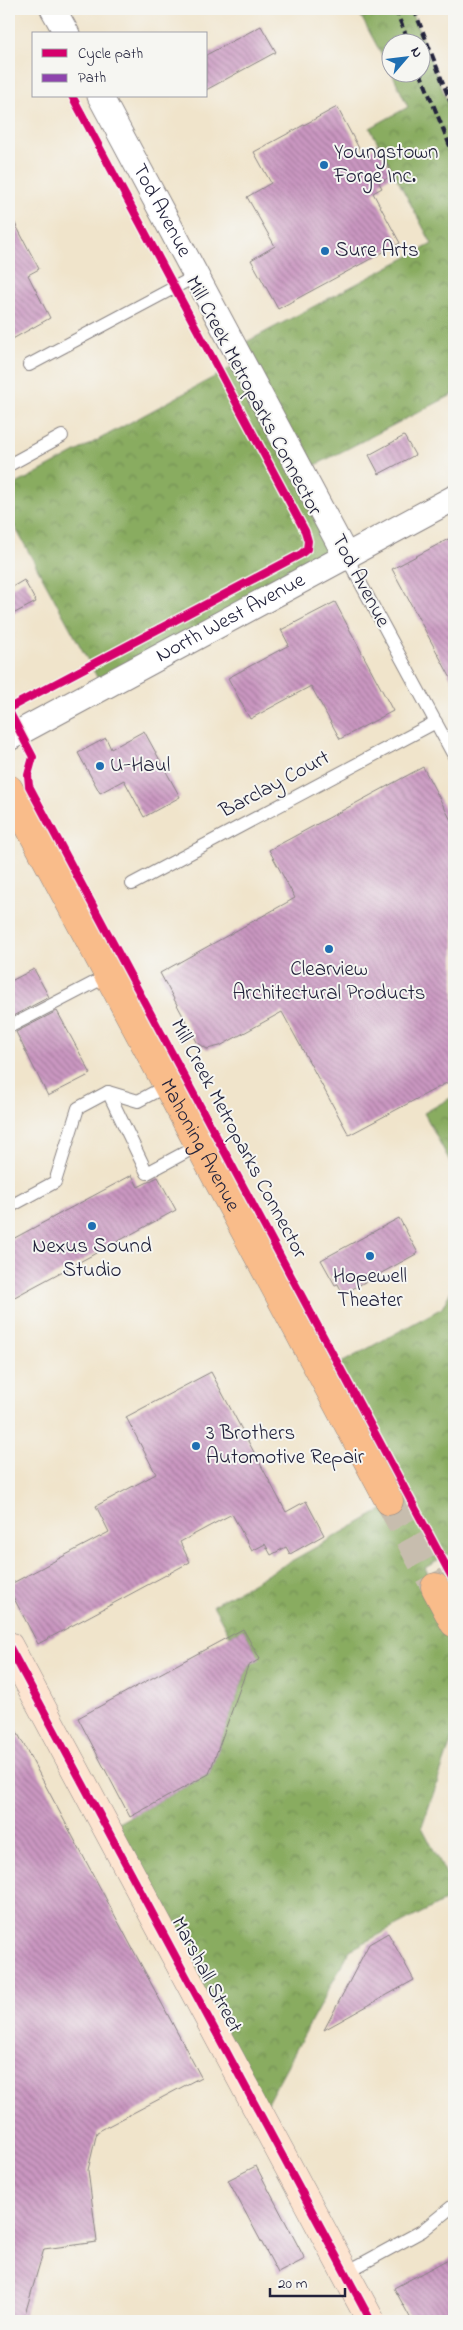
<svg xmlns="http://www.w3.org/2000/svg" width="463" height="2330" font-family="'Indie Flower',sans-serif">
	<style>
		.forest { fill: url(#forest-crowns); stroke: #56674e }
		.building { fill: url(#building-back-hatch) }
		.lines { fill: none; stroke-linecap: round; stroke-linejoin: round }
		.primary-tunnel { stroke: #c7bdae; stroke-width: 28; stroke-dasharray: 28 14; stroke-linecap: butt }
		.lane-casing { stroke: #898383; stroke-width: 14 }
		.street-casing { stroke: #898383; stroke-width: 27 }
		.secondary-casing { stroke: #898383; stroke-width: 29 }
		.primary-casing { stroke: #898383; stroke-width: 29 }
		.lane { stroke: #fff; stroke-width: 12 }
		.street { stroke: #fff; stroke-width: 25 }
		.secondary { stroke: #fde4d0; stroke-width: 28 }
		.primary { stroke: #f9bc8a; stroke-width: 28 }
		.rail { stroke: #22223b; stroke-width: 4; stroke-dasharray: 8 4; stroke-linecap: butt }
		.quiet { stroke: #8e44ad; stroke-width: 6; stroke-dasharray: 12 6; stroke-linecap: butt }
		.cycleway-casing { stroke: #f6f6f2; stroke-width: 11 }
		.cycleway { stroke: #d6006c; stroke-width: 8 }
		.poi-dot { fill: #1f6fb2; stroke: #f6f6f2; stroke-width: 2 }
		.labels { text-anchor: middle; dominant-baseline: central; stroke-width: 4; stroke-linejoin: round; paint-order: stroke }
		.poi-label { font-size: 21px; fill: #22223b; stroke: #f6f6f2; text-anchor: start }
		.street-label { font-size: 21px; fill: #22223b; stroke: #f6f6f2 }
	</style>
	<defs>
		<pattern id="forest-crowns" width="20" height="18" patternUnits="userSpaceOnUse" patternTransform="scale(1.25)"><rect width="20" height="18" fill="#89ac61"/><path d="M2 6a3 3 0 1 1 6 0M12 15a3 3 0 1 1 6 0" fill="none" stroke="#708c51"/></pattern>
		<pattern id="building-back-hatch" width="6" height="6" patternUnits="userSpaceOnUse" patternTransform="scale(1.25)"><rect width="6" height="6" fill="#ca97c1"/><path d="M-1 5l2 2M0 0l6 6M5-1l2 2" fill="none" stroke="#a47b9e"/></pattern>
	</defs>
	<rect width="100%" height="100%" fill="#f6f6f2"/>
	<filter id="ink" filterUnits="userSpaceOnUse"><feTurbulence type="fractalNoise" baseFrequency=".02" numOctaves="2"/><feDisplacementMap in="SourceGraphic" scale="10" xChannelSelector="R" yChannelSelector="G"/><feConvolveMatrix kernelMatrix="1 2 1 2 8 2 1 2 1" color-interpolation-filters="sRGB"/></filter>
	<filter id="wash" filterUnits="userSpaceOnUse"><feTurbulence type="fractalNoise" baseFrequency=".0096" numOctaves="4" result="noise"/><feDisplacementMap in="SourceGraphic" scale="20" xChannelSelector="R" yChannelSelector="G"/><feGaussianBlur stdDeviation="1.12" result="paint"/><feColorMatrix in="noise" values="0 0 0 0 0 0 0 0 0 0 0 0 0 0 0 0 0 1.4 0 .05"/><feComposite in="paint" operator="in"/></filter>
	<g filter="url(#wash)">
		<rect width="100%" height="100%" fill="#f0e4cb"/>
		<!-- forest -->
		<g class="forest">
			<polygon points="357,9 410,9 454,118 454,394 302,472 347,558 103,688 9,516 9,488 242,362 235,348 432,244 370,128 408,107 392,73 420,72 420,42 390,42 390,70"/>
			<polygon points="454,1096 454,1169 424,1113"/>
			<polygon points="454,1259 454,1551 425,1568 454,1623 454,1733 422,1827 454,1889 454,1896 350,1950 261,2114 107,1829 209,1774 248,1666 259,1659 244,1629 230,1636 213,1605 391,1505 321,1374 442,1308 453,1287"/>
		</g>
		<g id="blocks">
			<!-- building -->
			<g class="building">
				<polygon points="261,26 276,52 206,90 206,55"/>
				<polygon points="337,107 362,154 377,146 393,175 379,183 382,188 373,193 400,243 278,309 251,260 275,246 247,197 271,183 254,152"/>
				<polygon points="9,212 39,269 28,275 50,318 9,341"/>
				<polygon points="404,436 415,455 379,474 369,455"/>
				<polygon points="454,536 454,684 392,569"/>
				<polygon points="24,580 36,602 9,616 9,589"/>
				<polygon points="335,602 393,711 340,739 311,686 250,719 228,678 289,645 281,630"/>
				<polygon points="144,731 180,797 144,817 124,780 100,793 78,753 106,738 111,749"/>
				<polygon points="423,767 454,826 454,1079 349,1135 282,1012 220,1046 207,1049 197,1042 160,973 295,898 269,850"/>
				<polygon points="34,969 49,997 9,1018 9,982"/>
				<polygon points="57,1011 91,1074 48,1096 16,1032"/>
				<polygon points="132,1175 138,1187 158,1177 176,1210 9,1300 9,1241"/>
				<polygon points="399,1218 418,1253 343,1294 338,1284 335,1285 321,1260"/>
				<polygon points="211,1372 286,1512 306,1501 324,1535 290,1554 286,1547 271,1555 265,1544 252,1551 232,1514 180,1542 190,1562 38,1644 9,1589 9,1585 109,1532 96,1506 156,1474 126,1417"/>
				<polygon points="243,1629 260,1659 248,1666 209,1774 130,1817 78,1718"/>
				<polygon points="9,1717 201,2077 97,2132 88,2170 97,2242 44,2249 23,2321 9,2321"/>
				<polygon points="388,1933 414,1980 324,2030 369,1944"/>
				<polygon points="256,2166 305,2259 278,2273 228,2180"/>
				<polygon points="454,2256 454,2321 412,2321 394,2288"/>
			</g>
		</g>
	</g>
	<g filter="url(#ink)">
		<use href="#blocks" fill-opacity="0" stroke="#898383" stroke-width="1"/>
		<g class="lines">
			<!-- primary-tunnel -->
			<polyline class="primary-tunnel" points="389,1501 435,1587"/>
			<defs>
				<g id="lane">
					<polyline points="29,365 196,276"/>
					<polyline points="9,465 62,436"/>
					<polyline points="347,558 454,756"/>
					<polyline points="132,884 436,722"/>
					<polyline points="9,1027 109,975"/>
					<polyline points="168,1085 138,1101 108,1092 147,1173 199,1145"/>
					<polyline points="9,1207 55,1182 78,1108 108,1092"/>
					<polyline points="345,2273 422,2231 454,2205"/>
				</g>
				<g id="street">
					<polyline points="53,9 67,34"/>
					<path id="s1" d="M100,96L347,558"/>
					<path id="s2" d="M9,738L454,498"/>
				</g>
				<polyline id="secondary" points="9,1646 371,2321"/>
				<g id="primary">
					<path id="s3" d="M9,789L389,1501"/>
					<polyline points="435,1587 454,1623"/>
				</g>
			</defs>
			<!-- lane casing -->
			<use href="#lane" class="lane-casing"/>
			<!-- street casing -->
			<use href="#street" class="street-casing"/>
			<!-- secondary casing -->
			<use href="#secondary" class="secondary-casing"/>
			<!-- primary casing -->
			<use href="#primary" class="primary-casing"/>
			<!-- lane -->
			<use href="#lane" class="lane"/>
			<!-- street -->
			<use href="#street" class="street"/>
			<!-- secondary -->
			<use href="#secondary" class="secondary"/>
			<!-- primary -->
			<use href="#primary" class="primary"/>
			<!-- rail -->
			<g class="rail">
				<polyline points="395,9 409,42"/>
				<polyline points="414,9 454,111"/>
				<polyline points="420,72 454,156"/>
			</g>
			<!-- quiet -->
			<polyline class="quiet" points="453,9 454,10"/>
			<defs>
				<g id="cycleway">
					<polyline points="9,708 301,554 307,549 308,541 305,531 72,96"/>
					<polyline points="9,711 33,757 28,775 29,786 454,1581"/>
					<polyline points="9,1646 371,2321"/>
				</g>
			</defs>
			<!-- cycleway casing -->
			<use href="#cycleway" class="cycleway-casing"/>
			<!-- cycleway -->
			<use href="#cycleway" class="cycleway"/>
		</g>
	</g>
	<!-- markers -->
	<g class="poi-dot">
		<circle cx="324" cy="165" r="5"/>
		<circle cx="325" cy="251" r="5"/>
		<circle cx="100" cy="766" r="5"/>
		<circle cx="329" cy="949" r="5"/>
		<circle cx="92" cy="1226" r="5"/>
		<circle cx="370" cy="1256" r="5"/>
		<circle cx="196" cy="1446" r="5"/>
	</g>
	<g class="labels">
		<!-- poi labels -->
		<g class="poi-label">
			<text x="334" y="153">Youngstown<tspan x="334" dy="24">Forge Inc.</tspan></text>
			<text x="335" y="251">Sure Arts</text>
			<text x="110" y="766">U-Haul</text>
			<text x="329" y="970" text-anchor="middle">Clearview<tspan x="329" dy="24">Architectural Products</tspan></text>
			<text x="92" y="1247" text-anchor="middle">Nexus Sound<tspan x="92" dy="24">Studio</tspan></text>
			<text x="370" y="1277" text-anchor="middle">Hopewell<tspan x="370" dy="24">Theater</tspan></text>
			<text x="206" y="1434">3 Brothers<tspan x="206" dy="24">Automotive Repair</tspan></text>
		</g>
		<!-- street labels -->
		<g class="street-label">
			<text stroke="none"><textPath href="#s1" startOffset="130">Tod Avenue</textPath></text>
			<text transform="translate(253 396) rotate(62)">Mill Creek Metroparks Connector</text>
			<text transform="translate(360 581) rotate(62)">Tod Avenue</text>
			<text stroke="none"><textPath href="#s2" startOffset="252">North West Avenue</textPath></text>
			<text transform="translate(275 785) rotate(-28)">Barclay Court</text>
			<text transform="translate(238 1139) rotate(62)">Mill Creek Metroparks Connector</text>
			<text stroke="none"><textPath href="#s3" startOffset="404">Mahoning Avenue</textPath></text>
			<text transform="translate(206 1975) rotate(62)">Marshall Street</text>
		</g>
	</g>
	<!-- margin -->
	<rect width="463" height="2330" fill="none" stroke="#f6f6f2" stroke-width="30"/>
	<!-- legend -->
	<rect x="32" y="32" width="175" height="65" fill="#f6f6f2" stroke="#a1a1a9"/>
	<rect x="42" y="49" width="25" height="8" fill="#d6006c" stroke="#a1a1a9"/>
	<text x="78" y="58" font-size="15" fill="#22223b">Cycle path</text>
	<rect x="42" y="74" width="25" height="8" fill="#8e44ad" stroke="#a1a1a9"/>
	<text x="78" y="82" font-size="15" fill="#22223b">Path</text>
	<!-- north arrow -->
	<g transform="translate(406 58) rotate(62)"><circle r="24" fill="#f6f6f2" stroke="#a1a1a9"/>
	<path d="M0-4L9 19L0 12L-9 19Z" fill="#1f6fb2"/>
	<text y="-8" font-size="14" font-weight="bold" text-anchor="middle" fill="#22223b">N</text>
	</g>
	<!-- scale -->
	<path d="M270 2288v8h75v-8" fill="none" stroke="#22223b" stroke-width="2.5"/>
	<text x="278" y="2288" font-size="15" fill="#22223b" stroke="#f6f6f2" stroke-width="4" paint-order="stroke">20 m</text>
</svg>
